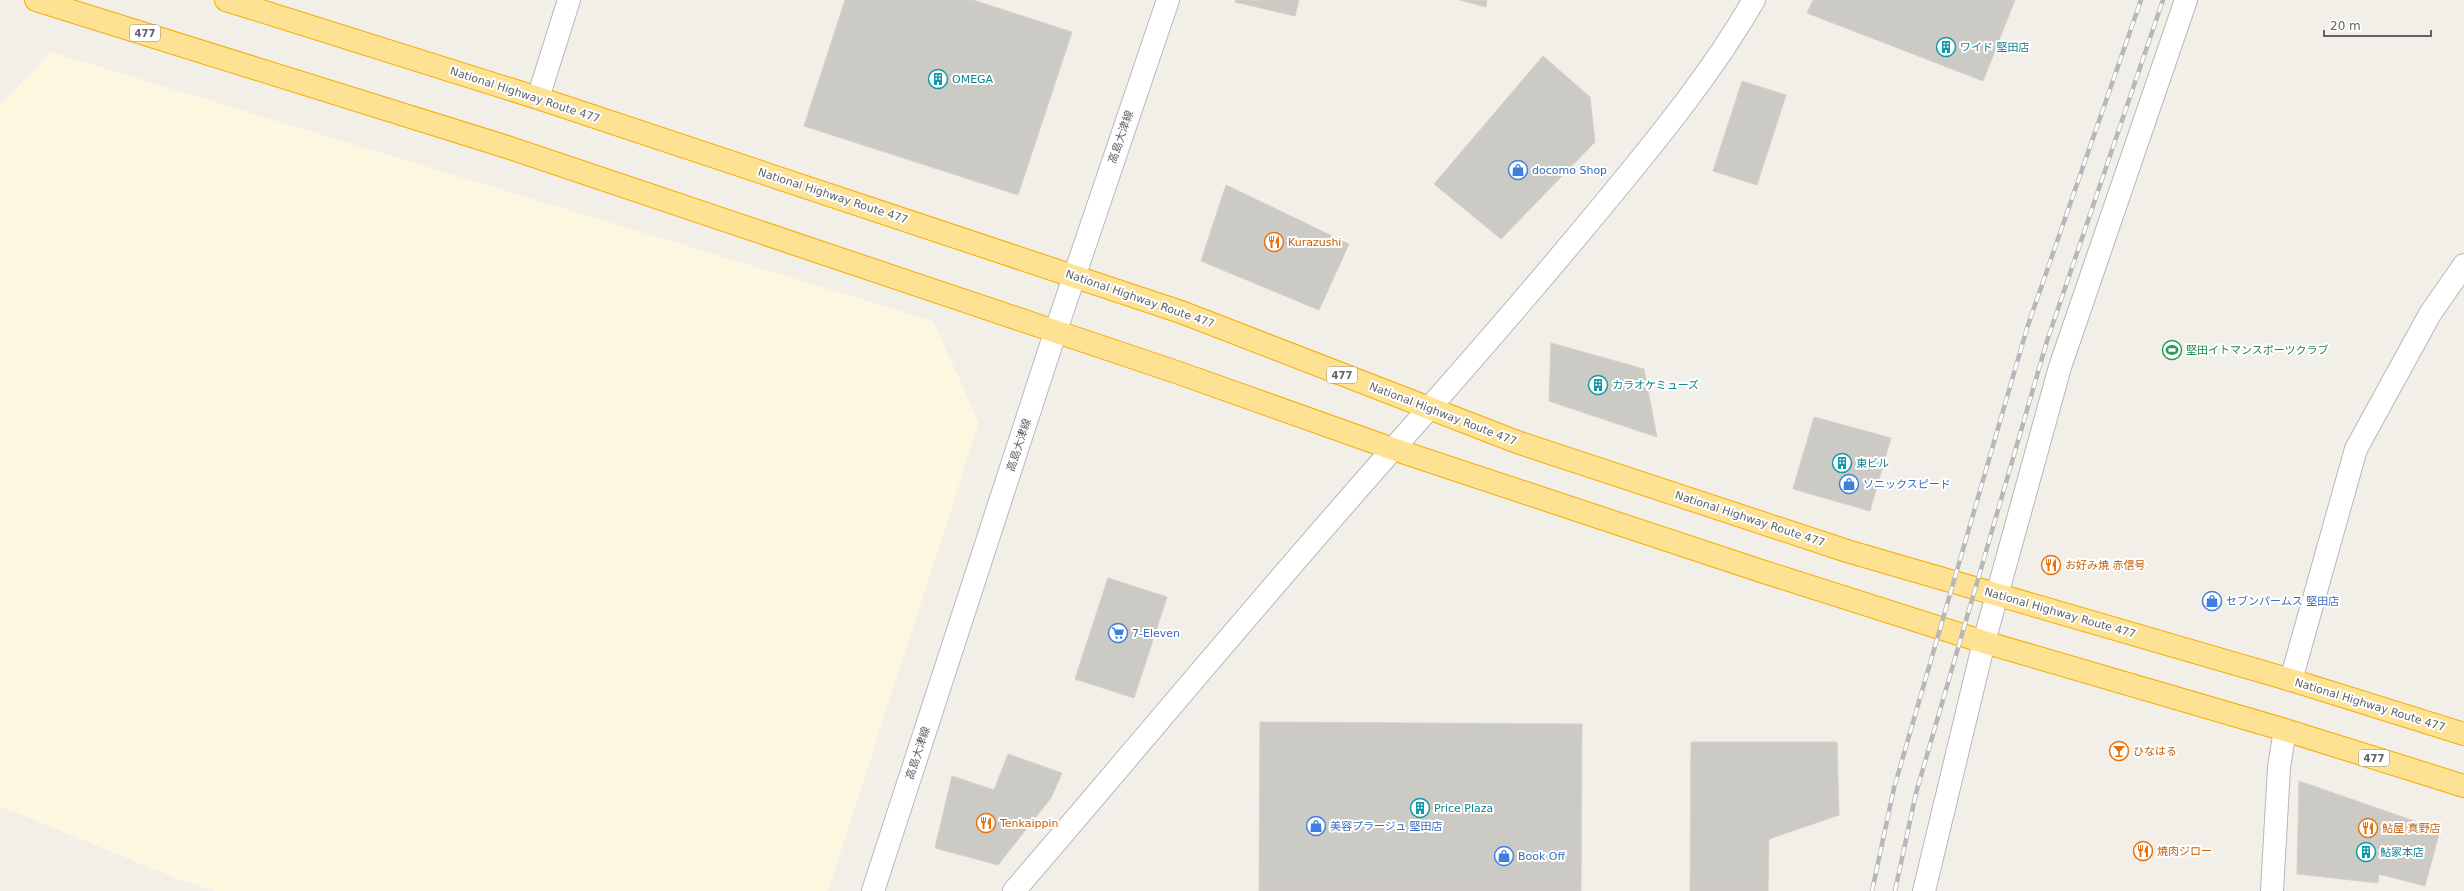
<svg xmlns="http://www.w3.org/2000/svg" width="2464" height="891" font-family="'DejaVu Sans','Noto Sans JP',sans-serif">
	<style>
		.commercial { fill: #fef7e0 }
		.building { fill: #cccac5; stroke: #d6d1c6 }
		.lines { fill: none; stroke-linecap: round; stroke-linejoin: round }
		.street-casing { stroke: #b5b8bc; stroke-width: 24 }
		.secondary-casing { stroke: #b6babf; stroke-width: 24 }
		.highway-casing { stroke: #f9ab00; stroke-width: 24 }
		.street { stroke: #fff; stroke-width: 22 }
		.secondary { stroke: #fff; stroke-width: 22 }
		.highway { stroke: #fde293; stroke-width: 22 }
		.rail-casing { stroke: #b6b7b8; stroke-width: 4.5 }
		.rail { stroke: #fff; stroke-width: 3; stroke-dasharray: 9; stroke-linecap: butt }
		.labels { text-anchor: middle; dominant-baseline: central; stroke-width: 4; stroke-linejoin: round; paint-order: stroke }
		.shield { fill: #fff; stroke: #8f9295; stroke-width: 1 }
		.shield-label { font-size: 10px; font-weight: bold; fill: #5f6368 }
		.culture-label { font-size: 11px; fill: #0d838f; stroke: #fff; text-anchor: start }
		.street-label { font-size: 11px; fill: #5f6368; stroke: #fff }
		.shop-label { font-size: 11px; fill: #366cbe; stroke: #fff; text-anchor: start }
		.food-label { font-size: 11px; fill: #c56008; stroke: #fff; text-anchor: start }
		.leisure-label { font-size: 11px; fill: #27864d; stroke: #fff; text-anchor: start }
	</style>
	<rect width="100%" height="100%" fill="#f1efe8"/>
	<!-- commercial -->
	<polygon class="commercial" points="51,52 933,321 979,423 828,891 215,891 178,879 0,806 0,105"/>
	<!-- building -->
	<g class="building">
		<polygon points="845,0 973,0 1072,32 1018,195 804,126"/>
		<polygon points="1236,0 1299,0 1295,16 1235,2"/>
		<polygon points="1460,0 1487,0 1486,7"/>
		<polygon points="1813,0 2015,0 1983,81 1807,13"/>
		<polygon points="1543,56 1590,97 1595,142 1501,239 1434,184"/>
		<polygon points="1742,81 1786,95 1757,185 1713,171"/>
		<polygon points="1226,185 1349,244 1319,310 1201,261"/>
		<polygon points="1551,343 1644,369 1657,437 1549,401"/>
		<polygon points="1814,417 1891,438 1870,511 1793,489"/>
		<polygon points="1108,578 1167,597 1134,698 1075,679"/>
		<polygon points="1260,722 1582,724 1581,891 1259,891"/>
		<polygon points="1691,742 1837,742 1839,815 1769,839 1768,891 1690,891"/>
		<polygon points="1008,754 1062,773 1051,798 998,865 935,848 952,776 994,790"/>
		<polygon points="2299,781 2440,830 2425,886 2379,874 2378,883 2297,874"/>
	</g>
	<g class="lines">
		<defs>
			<g id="street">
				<polyline points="538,98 569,0"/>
				<polyline points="2291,680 2356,449 2430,314 2464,265"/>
				<path d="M1014,891C1143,741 1269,588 1401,440C1473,359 1544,277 1613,193C1664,131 1714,69 1754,0"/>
				<polyline points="1924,891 1984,642 2060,367 2186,0"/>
				<polyline points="2272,891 2279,767 2285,730"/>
			</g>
			<polyline id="secondary" points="873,891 1055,333 1168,0"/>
			<g id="highway">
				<polyline points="36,0 507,147 1179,373 1393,449 1761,571 1984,642 2285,730 2464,786"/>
				<polyline points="226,0 538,98 1181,312 1517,442 1847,551 2291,680 2464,734"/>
			</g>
		</defs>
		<!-- street casing -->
		<use href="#street" class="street-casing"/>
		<!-- secondary casing -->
		<use href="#secondary" class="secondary-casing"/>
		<!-- highway casing -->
		<use href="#highway" class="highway-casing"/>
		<!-- street -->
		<use href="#street" class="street"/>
		<!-- secondary -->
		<use href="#secondary" class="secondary"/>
		<!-- highway -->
		<use href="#highway" class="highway"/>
		<defs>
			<g id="rail">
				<polyline points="1872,891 1894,788 2027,328 2141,0"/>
				<polyline points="1895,891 1916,793 2047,341 2163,0"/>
			</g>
		</defs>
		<!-- rail casing -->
		<use href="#rail" class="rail-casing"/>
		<!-- rail -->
		<use href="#rail" class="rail"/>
	</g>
	<!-- icons -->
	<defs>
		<symbol id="building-ring" viewBox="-11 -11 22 22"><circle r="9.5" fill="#fff" stroke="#0f9aa8" stroke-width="1.5"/><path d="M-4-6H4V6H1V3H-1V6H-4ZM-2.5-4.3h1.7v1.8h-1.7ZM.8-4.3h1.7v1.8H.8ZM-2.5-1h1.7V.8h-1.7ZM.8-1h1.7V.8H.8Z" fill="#0f9aa8"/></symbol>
		<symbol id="shop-ring" viewBox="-11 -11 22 22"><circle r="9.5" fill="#fff" stroke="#3f7fe0" stroke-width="1.5"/><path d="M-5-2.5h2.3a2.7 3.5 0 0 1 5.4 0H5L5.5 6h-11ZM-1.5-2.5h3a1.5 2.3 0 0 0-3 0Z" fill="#3f7fe0"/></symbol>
		<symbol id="restaurant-ring" viewBox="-11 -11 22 22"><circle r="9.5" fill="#fff" stroke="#e8710a" stroke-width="1.5"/><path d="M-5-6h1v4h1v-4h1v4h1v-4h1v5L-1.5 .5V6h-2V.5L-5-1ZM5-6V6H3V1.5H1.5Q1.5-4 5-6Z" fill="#e8710a"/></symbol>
		<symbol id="stadium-ring" viewBox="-11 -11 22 22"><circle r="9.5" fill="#fff" stroke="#2e9e5b" stroke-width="1.5"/><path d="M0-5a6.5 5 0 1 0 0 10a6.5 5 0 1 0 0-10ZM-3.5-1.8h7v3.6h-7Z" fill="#2e9e5b"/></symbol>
		<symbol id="supermarket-ring" viewBox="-11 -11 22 22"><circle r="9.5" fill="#fff" stroke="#3f7fe0" stroke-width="1.5"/><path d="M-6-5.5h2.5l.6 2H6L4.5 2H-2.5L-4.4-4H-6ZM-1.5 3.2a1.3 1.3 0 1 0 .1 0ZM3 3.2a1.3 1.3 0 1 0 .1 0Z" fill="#3f7fe0"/></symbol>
		<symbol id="bar-ring" viewBox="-11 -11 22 22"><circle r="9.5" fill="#fff" stroke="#e8710a" stroke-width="1.5"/><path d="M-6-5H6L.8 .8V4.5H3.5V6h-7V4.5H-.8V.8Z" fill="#e8710a"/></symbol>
	</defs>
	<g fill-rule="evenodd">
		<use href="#building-ring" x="1935" y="36" width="22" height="22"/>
		<use href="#building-ring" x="927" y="68" width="22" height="22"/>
		<use href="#shop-ring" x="1507" y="159" width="22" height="22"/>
		<use href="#restaurant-ring" x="1263" y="231" width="22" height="22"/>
		<use href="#stadium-ring" x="2161" y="339" width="22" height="22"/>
		<use href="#building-ring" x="1587" y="374" width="22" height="22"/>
		<use href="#building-ring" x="1831" y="452" width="22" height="22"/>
		<use href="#shop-ring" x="1838" y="473" width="22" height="22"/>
		<use href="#restaurant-ring" x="2040" y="554" width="22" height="22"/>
		<use href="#shop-ring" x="2201" y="590" width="22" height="22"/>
		<use href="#supermarket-ring" x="1107" y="622" width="22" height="22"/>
		<use href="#bar-ring" x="2108" y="740" width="22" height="22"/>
		<use href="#building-ring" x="1409" y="797" width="22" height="22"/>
		<use href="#restaurant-ring" x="975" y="812" width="22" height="22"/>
		<use href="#shop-ring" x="1305" y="815" width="22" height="22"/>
		<use href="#restaurant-ring" x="2357" y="817" width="22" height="22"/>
		<use href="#restaurant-ring" x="2132" y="840" width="22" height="22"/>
		<use href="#building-ring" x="2355" y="841" width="22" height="22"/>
		<use href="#shop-ring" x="1493" y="845" width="22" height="22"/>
	</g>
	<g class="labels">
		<!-- shield labels -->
		<g class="shield">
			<rect x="130" y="25" width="30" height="16" rx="3"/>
			<rect x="1327" y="367" width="30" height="16" rx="3"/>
			<rect x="2359" y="750" width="30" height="16" rx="3"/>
		</g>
		<g class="shield-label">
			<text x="145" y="33">477</text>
			<text x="1342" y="375">477</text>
			<text x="2374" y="758">477</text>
		</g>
		<!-- culture labels -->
		<g class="culture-label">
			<text x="1960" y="47">ワイド 堅田店</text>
			<text x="952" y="79">OMEGA</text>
			<text x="1612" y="385">カラオケミューズ</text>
			<text x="1856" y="463">東ビル</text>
			<text x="1434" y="808">Price Plaza</text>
			<text x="2380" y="852">鮎家本店</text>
		</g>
		<!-- street labels -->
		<g class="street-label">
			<text transform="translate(525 95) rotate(18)">National Highway Route 477</text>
			<text transform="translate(1121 137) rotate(-71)">高島大津線</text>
			<text transform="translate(833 196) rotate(18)">National Highway Route 477</text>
			<text transform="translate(1140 299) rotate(19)">National Highway Route 477</text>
			<text transform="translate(1443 414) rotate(21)">National Highway Route 477</text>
			<text transform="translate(1019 445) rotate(-72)">高島大津線</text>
			<text transform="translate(1750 519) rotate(18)">National Highway Route 477</text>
			<text transform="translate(2060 613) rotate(16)">National Highway Route 477</text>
			<text transform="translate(2370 705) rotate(17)">National Highway Route 477</text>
			<text transform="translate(918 753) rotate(-72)">高島大津線</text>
		</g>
		<!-- shop labels -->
		<g class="shop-label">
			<text x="1532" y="170">docomo Shop</text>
			<text x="1863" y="484">ソニックスピード</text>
			<text x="2226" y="601">セブンパームス 堅田店</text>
			<text x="1132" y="633">7-Eleven</text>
			<text x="1330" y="826">美容プラージュ 堅田店</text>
			<text x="1518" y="856">Book Off</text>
		</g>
		<!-- food labels -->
		<g class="food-label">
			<text x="1288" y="242">Kurazushi</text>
			<text x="2065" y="565">お好み焼 赤信号</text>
			<text x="2133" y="751">ひなはる</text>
			<text x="1000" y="823">Tenkaippin</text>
			<text x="2382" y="828">鮎屋 真野店</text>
			<text x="2157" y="851">焼肉ジロー</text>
		</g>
		<!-- leisure labels -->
		<g class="leisure-label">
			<text x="2186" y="350">堅田イトマンスポーツクラブ</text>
		</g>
	</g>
	<!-- scale -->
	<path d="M2324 30v6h107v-6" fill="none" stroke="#5f6368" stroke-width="2"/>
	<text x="2330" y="30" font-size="12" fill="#5f6368" stroke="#ffffff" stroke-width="3" paint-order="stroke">20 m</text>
</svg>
